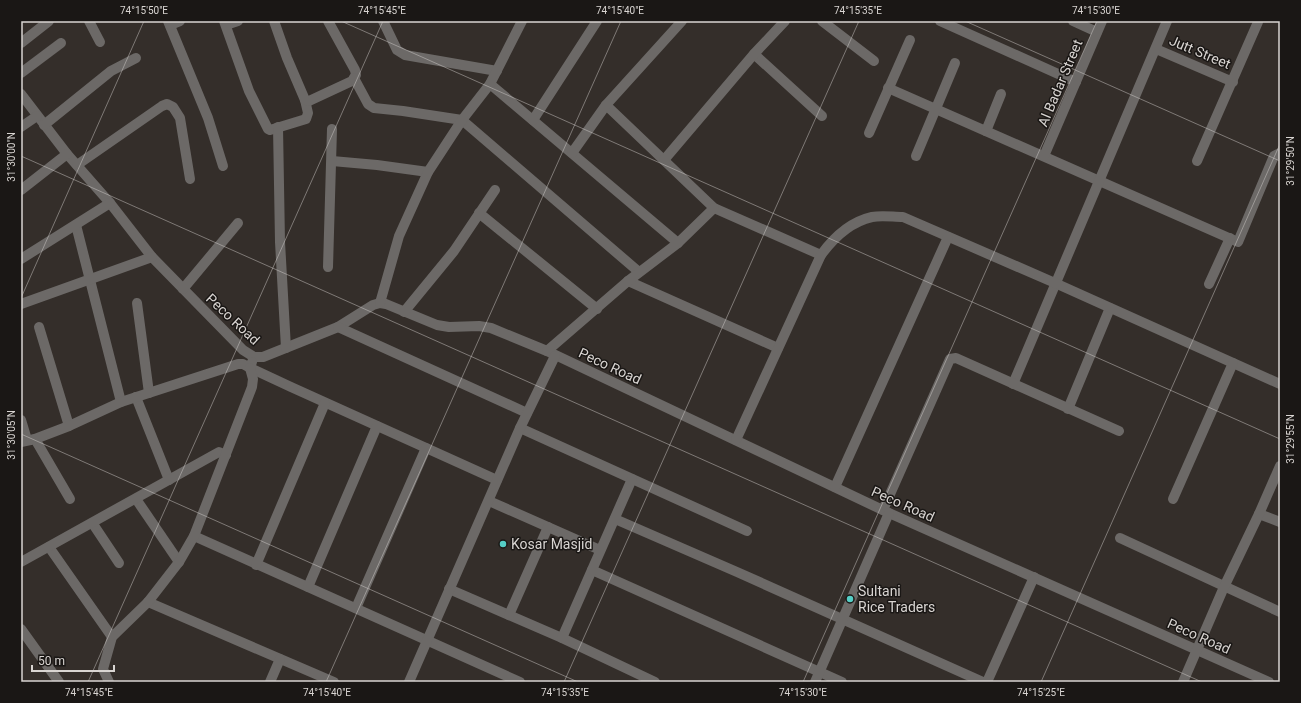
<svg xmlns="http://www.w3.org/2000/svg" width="1301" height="703" font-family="Roboto,sans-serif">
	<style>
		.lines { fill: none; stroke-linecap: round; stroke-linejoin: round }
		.minor { stroke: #6c6967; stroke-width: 10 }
		.ticks { fill: none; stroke: #d9d5d2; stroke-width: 1; stroke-opacity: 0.45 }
		.poi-dot { fill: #55cec6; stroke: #1a1715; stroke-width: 1.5 }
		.labels { text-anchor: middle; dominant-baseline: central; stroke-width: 3; stroke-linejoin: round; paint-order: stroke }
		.street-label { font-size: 14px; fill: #d9d5d2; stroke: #1a1715 }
		.poi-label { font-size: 14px; fill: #d9d5d2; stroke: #1a1715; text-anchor: start }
		.neatline { fill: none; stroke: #d9d5d2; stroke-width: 1.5 }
		.ticks-label { font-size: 10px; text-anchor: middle; fill: #d9d5d2 }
	</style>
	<rect width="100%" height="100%" fill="#342e2a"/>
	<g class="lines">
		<!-- minor -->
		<g class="minor">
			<polyline points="89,21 100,42"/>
			<polyline points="168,21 208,118 223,166"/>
			<polyline points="224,21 249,91 268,129 270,130 306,119 308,113 305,100"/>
			<polyline points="274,21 287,58 305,100 309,101 352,81 356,75 355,70 328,21"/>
			<polyline points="383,21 397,50 405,55 497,71"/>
			<polyline points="822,21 874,61"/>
			<polyline points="940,21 1076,82"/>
			<polyline points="1073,21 1097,32"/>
			<polyline points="170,25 180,21"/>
			<polyline points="226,25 238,21"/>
			<polyline points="21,43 49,21"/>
			<polyline points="1156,49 1233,82"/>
			<polyline points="754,54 822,116"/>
			<polyline points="21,73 61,43"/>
			<polyline points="354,78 368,104 374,108 403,111 462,120 639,272"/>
			<polyline points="490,84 678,243"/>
			<polyline points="888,88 1238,242 1274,156 1280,153"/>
			<polyline points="21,94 67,154 110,203 152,257 243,350 254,357 263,357 338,327 373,305 380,303 386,304 437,325 449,327 479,326 491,328 547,351 889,513 1269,682"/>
			<polyline points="606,105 714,208 821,255"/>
			<polyline points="533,120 597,21"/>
			<polyline points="44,125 111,71 136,58"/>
			<polyline points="21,127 37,116"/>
			<polyline points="278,127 280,242 286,348"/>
			<polyline points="986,131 1001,94"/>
			<polyline points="869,133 910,40"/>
			<polyline points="572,153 606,105 682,21"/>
			<polyline points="916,156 955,63"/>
			<polyline points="1044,156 1102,21"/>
			<polyline points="664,160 754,54 785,21"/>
			<polyline points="332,161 377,165 428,172"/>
			<polyline points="1197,161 1258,22"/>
			<polyline points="77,165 162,106 167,104 173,107 180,118 190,179"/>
			<polyline points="21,190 67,154"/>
			<polyline points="479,213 597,309"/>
			<polyline points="76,225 121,402"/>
			<polyline points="21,259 110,203"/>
			<polyline points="328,267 332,129"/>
			<polyline points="628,281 778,348"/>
			<polyline points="1209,284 1230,238"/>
			<polyline points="183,289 238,223"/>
			<polyline points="137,303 149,393"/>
			<polyline points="380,303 399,236 428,172 462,120 490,84 522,21"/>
			<polyline points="21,304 152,257"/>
			<polyline points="404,312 454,251 495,190"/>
			<polyline points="39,327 69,426"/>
			<polyline points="338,327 527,413"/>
			<polyline points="547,351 628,281 678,243 714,208"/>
			<polyline points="250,368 291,387 497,480"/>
			<polyline points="1013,384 1167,21"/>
			<polyline points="136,397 169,480"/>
			<polyline points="1068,409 1110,308"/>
			<polyline points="21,420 27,440"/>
			<polyline points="520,428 747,531"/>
			<polyline points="35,439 70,499"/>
			<path d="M736,440L821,255C834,237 850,222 872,217C882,215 893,217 903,217L1055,283L1280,384"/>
			<polyline points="21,442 35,439 69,426 121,402 238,364 243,364 250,368 252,362"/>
			<polyline points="835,487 948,237"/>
			<polyline points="136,499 179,562"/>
			<polyline points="1173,499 1233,363"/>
			<polyline points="489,501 600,550"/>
			<polyline points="883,510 950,359 956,358 1119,431"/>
			<polyline points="1259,514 1280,522"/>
			<polyline points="615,519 737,572 983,682"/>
			<polyline points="93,524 119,563"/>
			<polyline points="194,536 520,682"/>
			<polyline points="1120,538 1280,612"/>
			<polyline points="49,547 112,637"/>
			<polyline points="21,562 219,452 226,455"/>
			<polyline points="256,565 325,403"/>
			<polyline points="592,570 842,682"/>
			<polyline points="308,587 377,426"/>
			<polyline points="449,589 562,638 655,682"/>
			<polyline points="148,602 334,682"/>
			<polyline points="356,608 426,448"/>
			<polyline points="509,615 548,527"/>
			<polyline points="21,629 59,682"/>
			<polyline points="562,638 632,479"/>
			<polyline points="109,682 103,669 112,637 148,602 179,562 194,536 252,387 253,379 250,368"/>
			<polyline points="270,682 280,659"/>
			<polyline points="409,682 520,428 555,356"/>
			<polyline points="815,682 889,513"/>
			<polyline points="987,682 1034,577"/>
			<polyline points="1183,682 1224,587 1259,514 1280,466"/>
		</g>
	</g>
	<!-- ticks -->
	<path class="ticks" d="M341,21L1280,439M965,21L1280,161M21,156L1202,682M21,298L144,21M21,434L578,682M88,682L383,21M326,682L621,21M564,682L859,21M803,682L1097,21M1041,682L1280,144M1279,682L1280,679"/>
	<!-- markers -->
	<g class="poi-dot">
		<circle cx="503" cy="544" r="4"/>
		<circle cx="850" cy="599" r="4"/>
	</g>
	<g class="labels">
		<!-- street labels -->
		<g class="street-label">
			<text transform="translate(1200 52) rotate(23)">Jutt Street</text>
			<text transform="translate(1060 83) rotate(-67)">Al Badar Street</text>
			<text transform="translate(233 319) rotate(43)">Peco Road</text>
			<text transform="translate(610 366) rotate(25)">Peco Road</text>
			<text transform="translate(903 504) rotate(24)">Peco Road</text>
			<text transform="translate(1199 636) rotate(24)">Peco Road</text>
		</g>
		<!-- poi labels -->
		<g class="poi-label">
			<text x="511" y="544">Kosar Masjid</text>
			<text x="858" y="591">Sultani<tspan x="858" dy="16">Rice Traders</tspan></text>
		</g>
	</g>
	<!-- border -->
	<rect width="1301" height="703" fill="none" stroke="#1a1715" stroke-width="44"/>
	<!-- scale -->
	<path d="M32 665v6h82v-6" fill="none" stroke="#d9d5d2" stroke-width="2"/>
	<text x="38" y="665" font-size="12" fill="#d9d5d2" stroke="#1a1715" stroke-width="3" paint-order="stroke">50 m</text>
	<rect x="22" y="22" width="1257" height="659" class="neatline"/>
	<g class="ticks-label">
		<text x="144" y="14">74°15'50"E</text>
		<text x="382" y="14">74°15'45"E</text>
		<text x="620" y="14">74°15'40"E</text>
		<text x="858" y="14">74°15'35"E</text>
		<text x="1096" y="14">74°15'30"E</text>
		<text transform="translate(11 157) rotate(-90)" y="4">31°30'00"N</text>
		<text transform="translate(1290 161) rotate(-90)" y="4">31°29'50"N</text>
		<text transform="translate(11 435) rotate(-90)" y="4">31°30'05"N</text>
		<text transform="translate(1290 439) rotate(-90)" y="4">31°29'55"N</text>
		<text x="89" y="696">74°15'45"E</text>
		<text x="327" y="696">74°15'40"E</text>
		<text x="565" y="696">74°15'35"E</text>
		<text x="803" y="696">74°15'30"E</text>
		<text x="1041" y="696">74°15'25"E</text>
	</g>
</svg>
